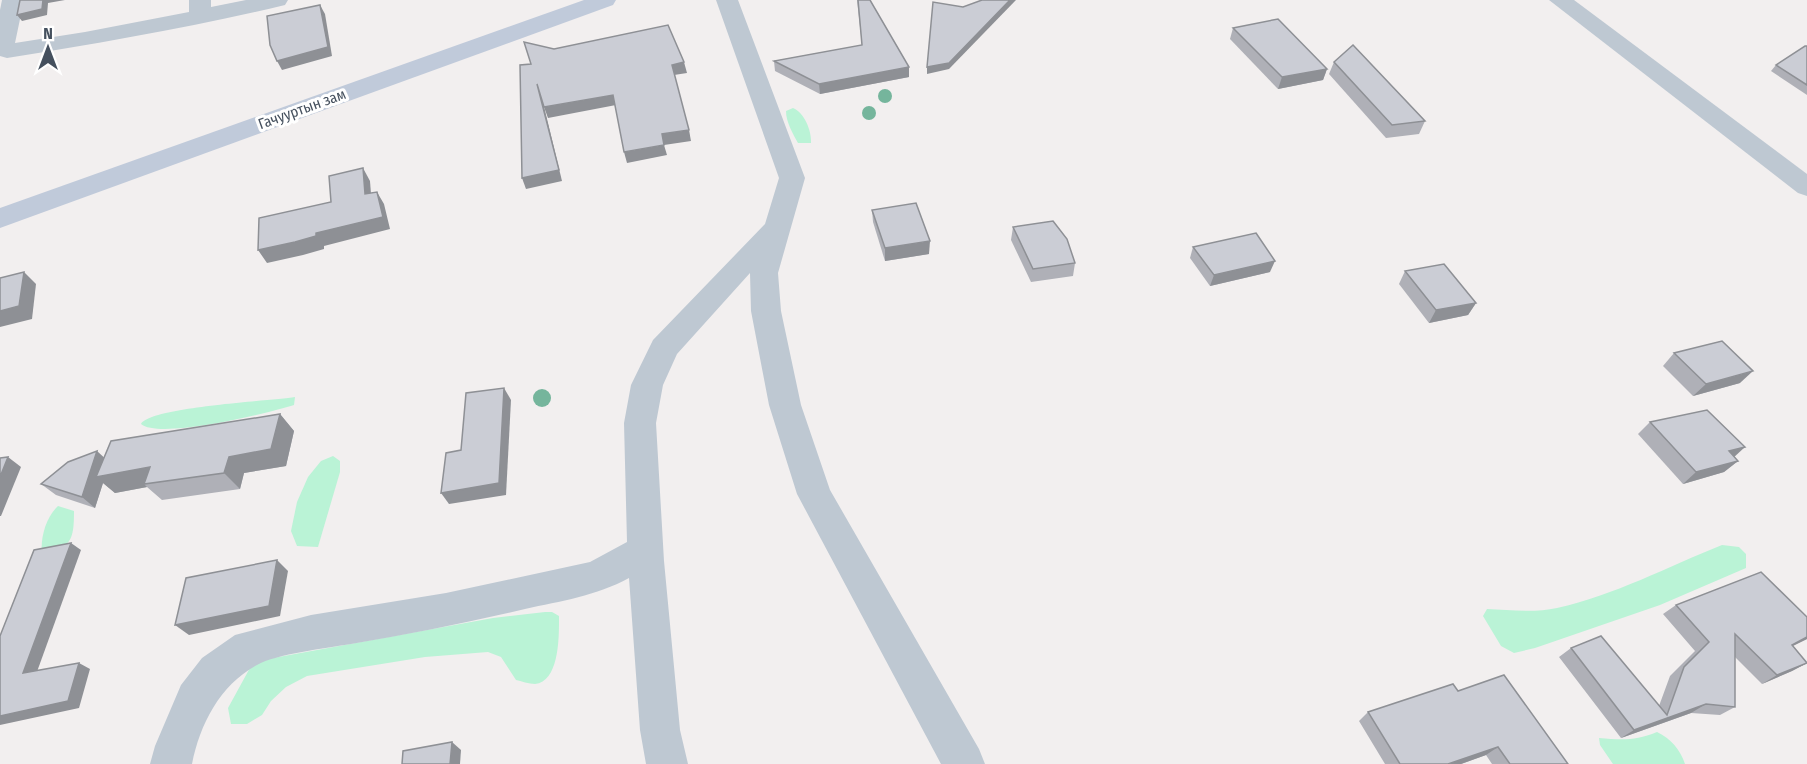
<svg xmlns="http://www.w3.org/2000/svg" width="1807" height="764" font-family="'Fira Sans Condensed',sans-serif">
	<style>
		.green { fill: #baf3d6 }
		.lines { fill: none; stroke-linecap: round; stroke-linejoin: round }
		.street { fill: #bec8d2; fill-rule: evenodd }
		.secondary { fill: #c0cada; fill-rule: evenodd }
		.tree { fill: #75b59c }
		.wall { fill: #afb0b7 }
		.shaded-wall { fill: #8e9095 }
		.building { fill: #cbcdd5; stroke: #8e9095; stroke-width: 1.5 }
		.labels { text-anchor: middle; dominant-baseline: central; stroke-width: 6; stroke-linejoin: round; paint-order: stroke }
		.far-street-label { font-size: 15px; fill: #45505e; stroke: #fff }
	</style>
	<rect width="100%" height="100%" fill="#f2efef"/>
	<!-- green -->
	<g class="green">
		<path d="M793,108C804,112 812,131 811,143H798C793,134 786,122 786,111Z"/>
		<path d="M295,397L294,405C269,413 160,440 141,424C150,407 270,401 295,397Z"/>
		<polygon points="333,456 340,461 340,472 318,547 297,546 291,531 297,502 308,477 321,461"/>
		<path d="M58,506L74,511C74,541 71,547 42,554C40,538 46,517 58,506Z"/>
		<path d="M1722,545L1739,547L1746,554V568L1660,605L1535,648L1514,653L1501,646L1483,616L1487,609C1509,610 1535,613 1557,608C1615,595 1667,567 1722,545Z"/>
		<path d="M545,612H552L559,616C559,635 560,681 535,684C529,684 521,681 516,680L501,657L488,652L425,657L307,676L286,687L271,701L262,715L247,724H231L228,708L251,666L262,660L493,618Z"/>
		<path d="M1657,732C1671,739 1680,749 1685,764H1613L1600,745L1599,738C1622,740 1635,741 1657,732Z"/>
	</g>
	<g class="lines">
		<!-- street -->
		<g class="street">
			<path d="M2,0H24L15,43L85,32L189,12V0H211V7L246,0H288L285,5C193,27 100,43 7,58L0,56V10Z"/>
			<path d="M716,0H738L805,178L778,273L781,311L801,405L830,490L979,749L985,764H941L797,494L769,405L751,311L750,273L677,354L663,385L656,423L664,561L680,730L688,764H646L640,730L629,578C596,596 561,601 525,609C467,623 409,634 351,644C327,648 276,654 257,665C220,685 200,724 192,764H150L155,746L181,685L202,658L235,635L311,615L446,593L590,562L627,542L624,423L631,385L653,340L765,224L779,178Z"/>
			<polygon points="1549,0 1574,0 1807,174 1807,196 1798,193"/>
		</g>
		<!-- secondary -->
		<polygon class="secondary" points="584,0 616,0 613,5 0,228 0,208"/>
	</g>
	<!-- trees -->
	<g class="tree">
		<circle cx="885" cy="96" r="7"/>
		<circle cx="869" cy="113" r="7"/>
		<circle cx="542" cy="398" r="9"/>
	</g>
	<!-- wall -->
	<g class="wall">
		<polygon points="857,0 870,0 909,77 820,94 775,71 774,61 862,45"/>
		<polygon points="1233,28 1327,69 1323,80 1278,89 1230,39"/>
		<polygon points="1807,46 1807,95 1771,71 1776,65"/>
		<polygon points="1334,62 1425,121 1419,134 1386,138 1329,74"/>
		<polygon points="872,210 929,254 885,261 873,222"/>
		<polygon points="1013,227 1075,263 1073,276 1031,282 1011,240"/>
		<polygon points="1193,247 1270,272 1210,286 1190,258"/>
		<polygon points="1405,271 1476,303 1468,315 1429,323 1399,284"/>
		<polygon points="1674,353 1740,383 1693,396 1663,366"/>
		<polygon points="280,414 294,431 286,466 244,473 240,489 162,500 147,487 115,493 103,483 95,508 56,495 41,484 104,458"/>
		<polygon points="1650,422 1734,457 1738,461 1724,472 1683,484 1638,434"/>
		<polygon points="1676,605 1807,617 1807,639 1793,646 1807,663 1792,671 1762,684 1735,657 1735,707 1720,715 1691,713 1621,738 1559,657 1571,648 1659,706 1670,676 1695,651 1663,614"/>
		<polygon points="1368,712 1568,764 1492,764 1486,755 1461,764 1385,764 1359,721"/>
	</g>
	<!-- shaded-wall -->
	<g class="shaded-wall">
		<polygon points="43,0 65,0 48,3 47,15 22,21 17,15"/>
		<polygon points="1010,0 1016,0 949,69 927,74 927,67"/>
		<polygon points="320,5 325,14 332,56 282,70 277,61"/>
		<polygon points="684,62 687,73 674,75 672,65"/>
		<polygon points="909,67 909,77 820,94 819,84"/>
		<polygon points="1327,69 1323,80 1278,89 1282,77"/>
		<polygon points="537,84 541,94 562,181 526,189 522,178"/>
		<polygon points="613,95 616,105 548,118 544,107"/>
		<polygon points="689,130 691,141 664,145 662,134"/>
		<polygon points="664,145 667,155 627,163 624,152"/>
		<polygon points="363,168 370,181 372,207 365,194"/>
		<polygon points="377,192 384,204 390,229 324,246 324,249 303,255 267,263 258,250 316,233"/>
		<polygon points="930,241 929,254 885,261 885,248"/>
		<polygon points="1275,261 1270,272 1210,286 1214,275"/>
		<polygon points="24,272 36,284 32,319 0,327 0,311"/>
		<polygon points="1476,303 1468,315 1429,323 1436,310"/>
		<polygon points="1753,371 1740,383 1693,396 1706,384"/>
		<polygon points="504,388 511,400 506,495 449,504 441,493"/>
		<polygon points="280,414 294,431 286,466 244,473 240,489 224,473 229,457"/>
		<polygon points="1745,447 1732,459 1729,451"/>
		<polygon points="97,451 110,463 150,467 144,484 147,487 115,493 103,483 95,508 82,497"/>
		<polygon points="8,457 21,467 1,516 0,516 0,477"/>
		<polygon points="1738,461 1724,472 1683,484 1696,472"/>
		<polygon points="71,543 81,550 34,680 23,673"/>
		<polygon points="277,560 288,571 280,616 189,635 175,625"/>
		<polygon points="1807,637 1807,639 1776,654 1792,645"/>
		<polygon points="79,663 90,669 79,708 0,725 0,716"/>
		<polygon points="1807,663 1792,671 1762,684 1777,675"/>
		<polygon points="1706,704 1691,713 1621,738 1634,730"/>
		<polygon points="452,742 461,750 460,764 450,764"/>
		<polygon points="1498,747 1486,755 1461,764 1448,764"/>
	</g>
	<!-- building -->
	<g class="building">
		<polygon points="20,0 43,0 42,9 17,15"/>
		<polygon points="858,0 870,0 909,67 819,84 774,61 862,45"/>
		<polygon points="982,0 1010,0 949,63 927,67 933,2 963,7"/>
		<polygon points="320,5 328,47 277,61 270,45 267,16"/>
		<polygon points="1278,19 1327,69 1282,77 1233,28"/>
		<polygon points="668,25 684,62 672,65 689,130 662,134 664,145 624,152 613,95 544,107 537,84 559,170 522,178 520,65 531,64 524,42 554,49"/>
		<polygon points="1353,45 1425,121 1392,125 1334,62"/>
		<polygon points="1805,46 1807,46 1807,85 1776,65"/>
		<polygon points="363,168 365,194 377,192 383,217 316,233 316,236 295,242 258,250 259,218 331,202 329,176"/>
		<polygon points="916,203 930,241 885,248 872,210"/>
		<polygon points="1053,221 1067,239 1075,263 1033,269 1013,227"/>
		<polygon points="1256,233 1275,261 1214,275 1193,247"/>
		<polygon points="1444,264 1476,303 1436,310 1405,271"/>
		<polygon points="24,272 19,306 0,311 0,278"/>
		<polygon points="1722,341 1753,371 1706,384 1674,353"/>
		<polygon points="504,388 499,483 441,493 446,453 461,450 466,393"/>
		<polygon points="1707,410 1745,447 1729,451 1738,461 1696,472 1650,422"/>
		<polygon points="280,414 271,449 229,457 224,473 144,484 150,467 96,477 111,441"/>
		<polygon points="97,451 82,497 41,484 68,462"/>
		<polygon points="8,457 0,477 0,458"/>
		<polygon points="71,543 23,673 79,663 68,701 0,716 0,636 34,550"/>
		<polygon points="277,560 269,606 175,625 186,578"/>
		<polygon points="1761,572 1807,617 1807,637 1792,645 1807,663 1777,675 1735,634 1735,707 1706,704 1634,730 1571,648 1601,636 1667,715 1684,667 1709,642 1676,605"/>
		<polygon points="1504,675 1568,764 1510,764 1498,747 1448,764 1400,764 1368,712 1453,684 1458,691"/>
		<polygon points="452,742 450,764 402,764 403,751"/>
	</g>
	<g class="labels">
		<!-- far-street labels -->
		<g class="far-street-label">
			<text transform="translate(302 109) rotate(-20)">Гачууртын зам</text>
		</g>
	</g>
	<!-- north arrow -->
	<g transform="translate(48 48)" stroke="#ffffff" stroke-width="4.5" paint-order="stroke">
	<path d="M0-4.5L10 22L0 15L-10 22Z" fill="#45505e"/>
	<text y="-9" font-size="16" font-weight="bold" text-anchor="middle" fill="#45505e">N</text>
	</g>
</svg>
